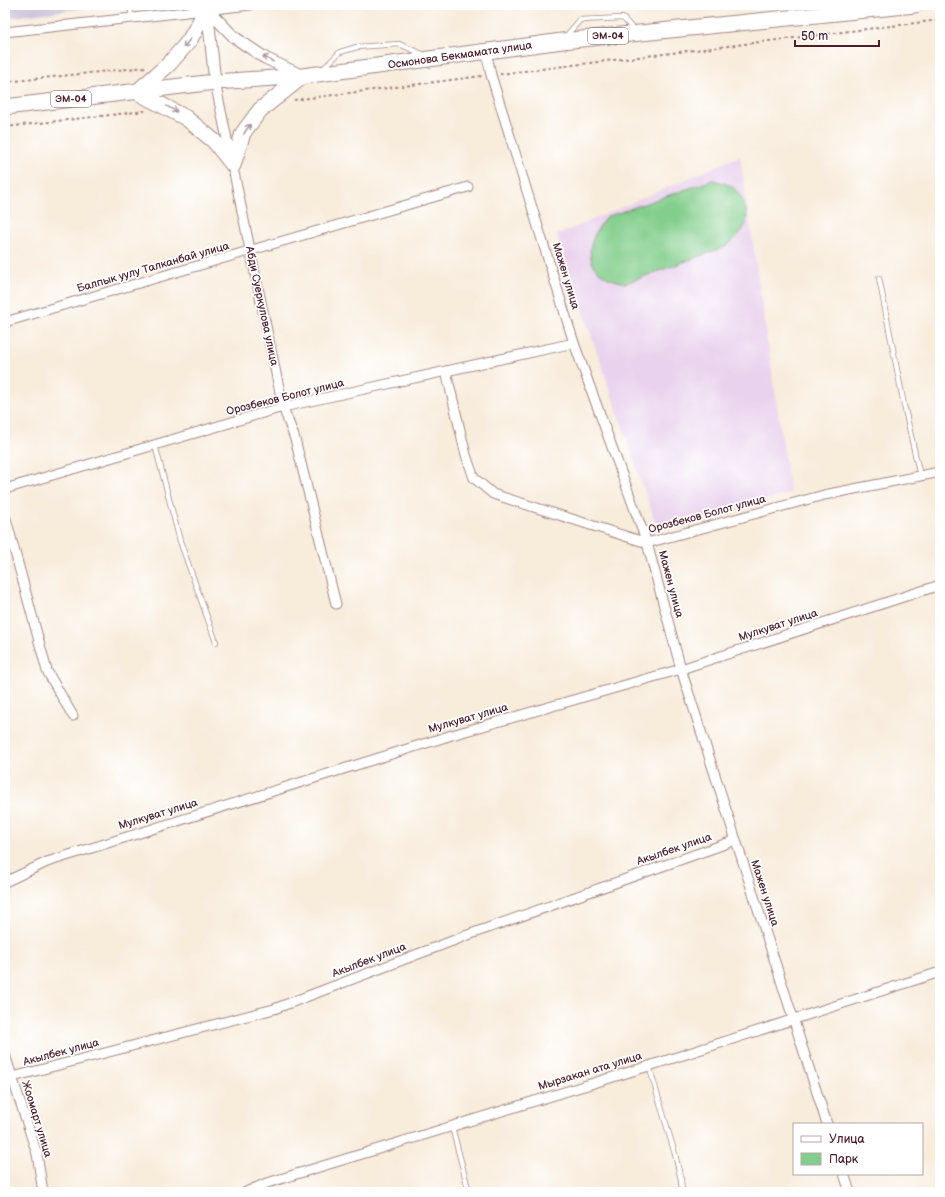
<svg xmlns="http://www.w3.org/2000/svg" width="945" height="1197" font-family="'Balsamiq Sans',sans-serif">
	<style>
		.built { fill: #e9d2ed }
		.industrial { fill: #c9bfd7 }
		.green { fill: #83ce8c; stroke: #66765c }
		.lines { fill: none; stroke-linecap: round; stroke-linejoin: round }
		.service-casing { stroke: #a18683; stroke-width: 6 }
		.minor-casing { stroke: #a18683; stroke-width: 11 }
		.tertiary-casing { stroke: #a18683; stroke-width: 13 }
		.trunk-casing { stroke: #a18683; stroke-width: 17 }
		.path { stroke: #a18683; stroke-width: 2; stroke-dasharray: 3 3; stroke-linecap: butt }
		.service { stroke: #fff; stroke-width: 4.5 }
		.minor { stroke: #fff; stroke-width: 9 }
		.tertiary { stroke: #fff; stroke-width: 11 }
		.trunk { stroke: #fff; stroke-width: 15 }
		.oneway { stroke: #ae9aa0 }
		.labels { text-anchor: middle; dominant-baseline: central; stroke-width: 3.5; stroke-linejoin: round; paint-order: stroke }
		.shield { fill: #fff; stroke: #80626b; stroke-width: 1 }
		.shield-label { font-size: 10px; font-weight: bold; fill: #4a1f2b }
		.street-label { font-size: 11px; fill: #4a1f2b; stroke: #fff }
	</style>
	<rect width="100%" height="100%" fill="#fff"/>
	<filter id="ink" filterUnits="userSpaceOnUse"><feTurbulence type="fractalNoise" baseFrequency=".025" numOctaves="2"/><feDisplacementMap in="SourceGraphic" scale="8" xChannelSelector="R" yChannelSelector="G"/><feConvolveMatrix kernelMatrix="1 2 1 2 8 2 1 2 1" color-interpolation-filters="sRGB"/></filter>
	<filter id="wash" filterUnits="userSpaceOnUse"><feTurbulence type="fractalNoise" baseFrequency=".012" numOctaves="4" result="noise"/><feDisplacementMap in="SourceGraphic" scale="16" xChannelSelector="R" yChannelSelector="G"/><feGaussianBlur stdDeviation="0.9" result="paint"/><feColorMatrix in="noise" values="0 0 0 0 0 0 0 0 0 0 0 0 0 0 0 0 0 1.4 0 .05"/><feComposite in="paint" operator="in"/></filter>
	<g filter="url(#wash)">
		<rect width="100%" height="100%" fill="#f8ecdb"/>
		<!-- built -->
		<polygon class="built" points="740,156 790,493 658,530 557,235"/>
		<!-- industrial -->
		<polygon class="industrial" points="5,5 110,5 5,18"/>
		<!-- green -->
		<path class="green" d="M713,180C719,182 726,183 731,186C741,192 749,212 746,223C743,233 732,241 725,247L626,283C583,275 582,248 606,217Z"/>
	</g>
	<g filter="url(#ink)">
		<g class="lines">
			<defs>
				<g id="service">
					<polyline points="130,5 132,18"/>
					<polyline points="565,37 580,20 623,18 634,30"/>
					<polyline points="323,69 340,52 357,47 399,44 425,55"/>
					<polyline points="879,278 904,405 920,476"/>
					<polyline points="155,445 180,541 216,642"/>
					<polyline points="649,1066 675,1154 681,1180 682,1192"/>
					<polyline points="452,1127 469,1192"/>
				</g>
				<g id="minor">
					<polyline points="5,32 250,5"/>
					<polyline points="486,51 491,75 574,343 647,543 681,669 827,1124"/>
					<polyline points="215,82 283,407 295,439 336,604"/>
					<polyline points="5,322 468,187"/>
					<polyline points="446,371 466,455 474,478 493,494 647,543 824,495 940,472"/>
					<polyline points="5,489 283,407 574,343"/>
					<polyline points="5,515 47,671 73,716"/>
					<polyline points="5,882 47,862 452,735 681,669 940,585"/>
					<polyline points="5,1055 37,1154 43,1192"/>
					<polyline points="5,1079 274,1009 468,935 736,840"/>
					<polyline points="844,1174 850,1192"/>
					<polyline points="246,1192 264,1184 649,1066 940,972"/>
				</g>
				<g id="tertiary">
					<polyline points="207,7 215,82"/>
					<polyline points="207,9 234,37 265,58 303,76"/>
				</g>
				<g id="trunk">
					<polyline points="137,92 186,118 214,141 233,165"/>
					<polyline points="137,92 169,64 189,41 207,9"/>
					<polyline points="5,107 215,82 303,76 562,41 915,5"/>
					<polyline points="233,165 243,133 260,110 303,76"/>
				</g>
			</defs>
			<!-- service casing -->
			<use href="#service" class="service-casing"/>
			<!-- minor casing -->
			<use href="#minor" class="minor-casing"/>
			<!-- tertiary casing -->
			<use href="#tertiary" class="tertiary-casing"/>
			<!-- trunk casing -->
			<use href="#trunk" class="trunk-casing"/>
			<!-- path -->
			<g class="path">
				<polyline points="500,74 940,20"/>
				<polyline points="5,82 146,67"/>
				<polyline points="294,100 482,76"/>
				<polyline points="5,127 145,111"/>
			</g>
			<!-- service -->
			<use href="#service" class="service"/>
			<!-- minor -->
			<use href="#minor" class="minor"/>
			<!-- tertiary -->
			<use href="#tertiary" class="tertiary"/>
			<!-- trunk -->
			<use href="#trunk" class="trunk"/>
		</g>
		<!-- one-way arrows -->
		<defs><path id="oneway-shaft" d="M-6 0H5M1.5-3L5.5 0L1.5 3" fill="none" stroke-width="1.6" stroke-linecap="round" stroke-linejoin="round"/></defs>
		<g class="oneway">
			<use href="#oneway-shaft" transform="translate(187 43) rotate(128)"/>
			<use href="#oneway-shaft" transform="translate(268 59) rotate(-153)"/>
			<use href="#oneway-shaft" transform="translate(172 109) rotate(29)"/>
			<use href="#oneway-shaft" transform="translate(247 129) rotate(-56)"/>
		</g>
	</g>
	<g class="labels">
		<!-- shield labels -->
		<g class="shield">
			<rect x="588" y="28" width="40" height="16" rx="3"/>
			<rect x="51" y="91" width="40" height="16" rx="3"/>
		</g>
		<g class="shield-label">
			<text x="608" y="36">ЭМ-04</text>
			<text x="71" y="99">ЭМ-04</text>
		</g>
		<!-- street labels -->
		<g class="street-label">
			<text transform="translate(460 55) rotate(-8)">Осмонова Бекмамата улица</text>
			<text transform="translate(153 267) rotate(-16)">Балпык уулу Талканбай улица</text>
			<text transform="translate(566 276) rotate(73)">Мажен улица</text>
			<text transform="translate(262 306) rotate(78)">Абди Суеркулова улица</text>
			<text transform="translate(285 397) rotate(-14)">Орозбеков Болот улица</text>
			<text transform="translate(707 514) rotate(-15)">Орозбеков Болот улица</text>
			<text transform="translate(671 584) rotate(75)">Мажен улица</text>
			<text transform="translate(778 625) rotate(-18)">Мулкуват улица</text>
			<text transform="translate(468 718) rotate(-16)">Мулкуват улица</text>
			<text transform="translate(158 814) rotate(-17)">Мулкуват улица</text>
			<text transform="translate(674 849) rotate(-19)">Акылбек улица</text>
			<text transform="translate(765 893) rotate(72)">Мажен улица</text>
			<text transform="translate(369 960) rotate(-21)">Акылбек улица</text>
			<text transform="translate(61 1052) rotate(-15)">Акылбек улица</text>
			<text transform="translate(590 1071) rotate(-17)">Мырзакан ата улица</text>
			<text transform="translate(37 1119) rotate(73)">Жоомарт улица</text>
		</g>
	</g>
	<!-- margin -->
	<rect width="945" height="1197" fill="none" stroke="#fff" stroke-width="20"/>
	<!-- legend -->
	<rect x="793" y="1123" width="130" height="52" fill="#ffffff" stroke="#b7a5aa"/>
	<rect x="801" y="1136" width="20" height="6" fill="#ffffff" stroke="#b7a5aa"/>
	<text x="829" y="1143" font-size="12" fill="#4a1f2b">Улица</text>
	<rect x="801" y="1153" width="20" height="12" fill="#83ce8c" stroke="#b7a5aa"/>
	<text x="829" y="1163" font-size="12" fill="#4a1f2b">Парк</text>
	<!-- scale -->
	<path d="M795 40v6h84v-6" fill="none" stroke="#4a1f2b" stroke-width="2"/>
	<text x="801" y="40" font-size="12" fill="#4a1f2b" stroke="#ffffff" stroke-width="3" paint-order="stroke">50 m</text>
</svg>
